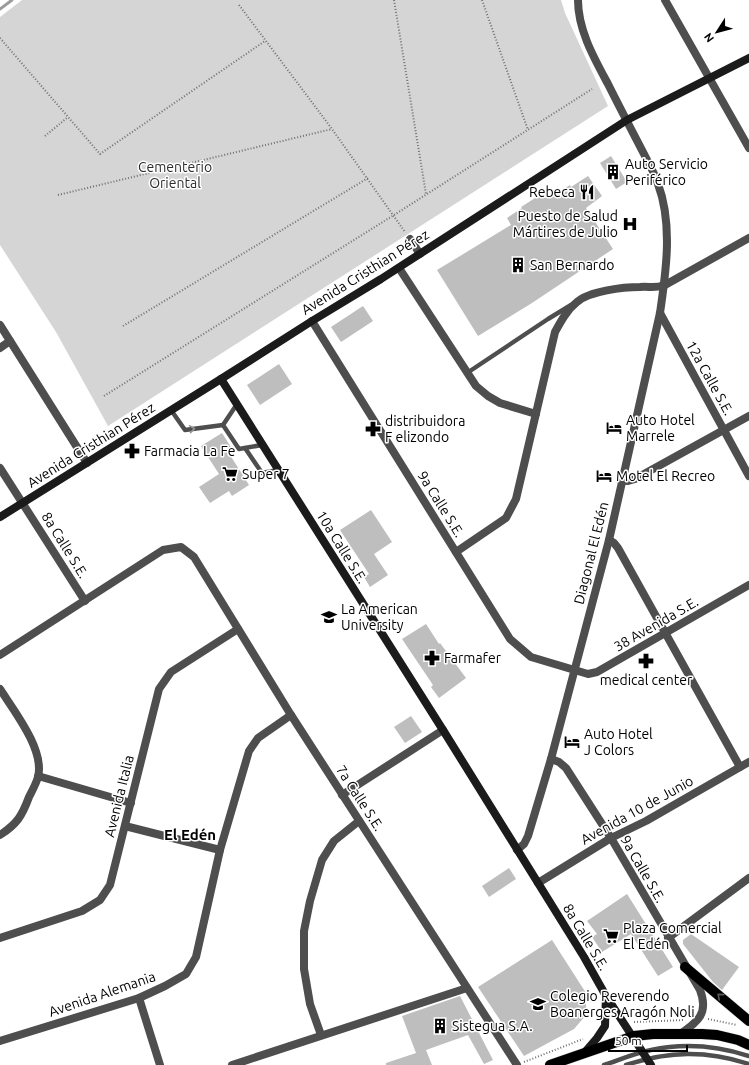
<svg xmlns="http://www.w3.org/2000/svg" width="749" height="1065" font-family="Ubuntu,sans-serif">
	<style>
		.green { fill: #d5d5d5 }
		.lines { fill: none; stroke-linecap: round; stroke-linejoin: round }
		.stream { stroke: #9c9c9c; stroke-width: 3 }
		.building { fill: #bebebe }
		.primary-casing { stroke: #dbdbdb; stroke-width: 11 }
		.path { stroke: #707070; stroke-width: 2; stroke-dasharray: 1 2; stroke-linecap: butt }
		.lane { stroke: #4e4e4e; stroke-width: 4.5 }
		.street { stroke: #4e4e4e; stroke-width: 8 }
		.secondary { stroke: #1b1b1b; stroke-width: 8 }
		.primary { stroke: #000; stroke-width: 10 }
		.oneway { stroke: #959595 }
		.oneway2 { stroke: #595959 }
		.labels { text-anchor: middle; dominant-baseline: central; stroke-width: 3; stroke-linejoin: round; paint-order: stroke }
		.poi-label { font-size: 14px; fill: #000; stroke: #fff; text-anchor: start }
		.park-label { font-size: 14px; fill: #2c2c2c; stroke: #fff }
		.street-label { font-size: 14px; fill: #000; stroke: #fff }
		.neighbourhood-label { font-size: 15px; font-weight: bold; fill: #000; stroke: #fff }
	</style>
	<rect width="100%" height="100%" fill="#fff"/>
	<!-- green -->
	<polygon class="green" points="22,0 561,0 565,13 608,106 108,426 56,332 0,245 0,17"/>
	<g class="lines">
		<!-- stream -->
		<polyline class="stream" points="0,9 12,0"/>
	</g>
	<!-- building -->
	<g class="building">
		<polygon points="611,156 627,182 616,189 600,163"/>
		<polygon points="588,176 602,196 586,208 613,249 532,303 478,336 437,270 511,225 507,218 522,208 521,207 546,191 550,198 570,185 571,187"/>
		<polygon points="363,306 373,321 341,342 331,327"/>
		<polygon points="279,364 292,384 260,405 247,385"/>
		<polygon points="222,433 234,452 230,455 249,485 232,496 229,491 210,503 199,487 219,474 201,446"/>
		<polygon points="371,510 392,542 374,554 388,575 370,587 364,577 369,574 340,530"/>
		<polygon points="426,624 439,644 440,643 466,678 439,698 431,687 433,685 402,639"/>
		<polygon points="411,716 422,732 405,743 394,727"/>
		<polygon points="509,868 516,879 489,897 482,886"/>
		<polygon points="627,894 673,967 658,976 631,934 602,952 592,937 597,934 587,921"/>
		<polygon points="691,934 739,967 722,990 713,982 683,944 683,940"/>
		<polygon points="552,940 586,993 586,1015 574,1029 524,1056 478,987"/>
		<polygon points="460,996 493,1060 484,1064 468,1035 426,1050 432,1065 386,1065 386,1063 416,1053 402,1016"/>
	</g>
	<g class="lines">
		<defs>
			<g id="primary">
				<polyline points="685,967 749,1021"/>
				<polyline points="550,1065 634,1036 653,1034 702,1034 717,1035 738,1040 749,1045"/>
			</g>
		</defs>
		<!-- primary casing -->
		<use href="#primary" class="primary-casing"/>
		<!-- path -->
		<g class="path">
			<polyline points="394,0 426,194"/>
			<polyline points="482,0 528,130"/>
			<polyline points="239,5 332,129 405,232"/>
			<polyline points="0,38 100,154 265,41"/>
			<polyline points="45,136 68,117"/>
			<polyline points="58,195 332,129"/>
			<polyline points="123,326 368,178"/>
			<polyline points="104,396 394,215 592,89"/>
			<polyline points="708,1019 737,1025"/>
			<polyline points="634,1022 684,1020"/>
			<polyline points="524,1062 583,1039"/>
		</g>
		<!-- lane -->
		<g class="lane">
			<polyline points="467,373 548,319 571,305"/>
			<polyline points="237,404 223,425 239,449 262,445"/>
			<polyline points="171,410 185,430 223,425"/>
			<polyline points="245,448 262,473 278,470"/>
			<path d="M604,1065C619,1060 635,1053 651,1050C683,1043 718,1046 749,1056"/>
			<path d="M626,1065C669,1051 706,1050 749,1064"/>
		</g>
		<!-- street -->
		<g class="street">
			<polyline points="665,0 749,148"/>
			<polyline points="410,239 420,254"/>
			<polyline points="399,268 476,386 488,396 500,403 536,414"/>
			<polyline points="660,313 749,476"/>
			<polyline points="312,321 510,639 531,657 588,674 597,672 749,585"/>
			<polyline points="0,325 87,463"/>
			<polyline points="0,348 10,341"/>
			<polyline points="0,468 85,601"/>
			<polyline points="621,480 628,481 635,479 749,416"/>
			<polyline points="609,540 614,543 618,548 740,767"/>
			<path d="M456,552L506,518L516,499L555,332C561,321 567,310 577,302C589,291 624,287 640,287C651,286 652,289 665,285L749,238"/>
			<polyline points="0,655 163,550 181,547 194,557 291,715 517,1065"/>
			<path d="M0,689C14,711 45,750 38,777C36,784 32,791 29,797C22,816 17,824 0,835"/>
			<path d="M551,759L559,762L566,768L611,838L700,990C709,1013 698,1022 680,1034"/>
			<polyline points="38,776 131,803"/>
			<polyline points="342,795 443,730"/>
			<polyline points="125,826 220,850"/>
			<path d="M517,850L524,844L528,836L551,759L609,540L660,313C666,272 673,224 658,184C655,174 649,164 644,154C632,131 620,108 608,84C594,58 578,30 578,0"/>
			<polyline points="538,883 611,838 646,821 749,762"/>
			<polyline points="0,938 82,911 100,900 110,885 159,689 171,672 238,629"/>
			<polyline points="668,938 749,878"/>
			<polyline points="139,998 160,1065"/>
			<polyline points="321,1035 310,1004 304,969 304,931 310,901 322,860 334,841 359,821"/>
			<polyline points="0,1041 139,998 165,986 186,974 196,957 220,850 249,751 258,738 291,715"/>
			<polyline points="232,1065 467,988"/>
		</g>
		<!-- secondary -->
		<g class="secondary">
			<polyline points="221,379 443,730 584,957 606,996 651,1065"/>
			<polyline points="0,517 221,379 312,321 381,279 627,120 749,58"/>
			<polyline points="585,1052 597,1038 605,1026 606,996"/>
		</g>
		<!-- primary -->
		<use href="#primary" class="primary"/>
	</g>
	<!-- one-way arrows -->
	<defs><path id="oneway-chevron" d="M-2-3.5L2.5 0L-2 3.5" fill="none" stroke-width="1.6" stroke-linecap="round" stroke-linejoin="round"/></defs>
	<use class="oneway" href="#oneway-chevron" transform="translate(192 429) rotate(-8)"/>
	<use class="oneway2" href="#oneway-chevron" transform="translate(720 996) rotate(-139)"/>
	<!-- icons -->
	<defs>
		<symbol id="building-bare" viewBox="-9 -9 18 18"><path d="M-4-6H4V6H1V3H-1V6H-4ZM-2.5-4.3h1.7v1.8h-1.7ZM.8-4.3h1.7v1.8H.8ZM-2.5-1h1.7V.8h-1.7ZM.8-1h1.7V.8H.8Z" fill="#000" stroke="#fff" stroke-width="2.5" paint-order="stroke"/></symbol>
		<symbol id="restaurant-bare" viewBox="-9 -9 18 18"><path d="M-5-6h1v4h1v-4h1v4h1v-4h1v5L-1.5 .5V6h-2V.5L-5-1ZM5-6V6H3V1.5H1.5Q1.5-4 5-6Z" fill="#000" stroke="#fff" stroke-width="2.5" paint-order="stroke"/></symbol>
		<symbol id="hospital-bare" viewBox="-9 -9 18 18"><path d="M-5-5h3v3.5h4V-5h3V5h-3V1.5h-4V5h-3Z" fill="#000" stroke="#fff" stroke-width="2.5" paint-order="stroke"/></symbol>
		<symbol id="hotel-bare" viewBox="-9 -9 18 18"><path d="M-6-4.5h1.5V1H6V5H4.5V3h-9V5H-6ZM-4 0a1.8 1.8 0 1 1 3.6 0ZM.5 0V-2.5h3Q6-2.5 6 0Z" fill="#000" stroke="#fff" stroke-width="2.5" paint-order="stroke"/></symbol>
		<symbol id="pharmacy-bare" viewBox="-9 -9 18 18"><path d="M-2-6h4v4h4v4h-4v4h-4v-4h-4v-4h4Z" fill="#000" stroke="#fff" stroke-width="2.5" paint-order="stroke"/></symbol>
		<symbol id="supermarket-bare" viewBox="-9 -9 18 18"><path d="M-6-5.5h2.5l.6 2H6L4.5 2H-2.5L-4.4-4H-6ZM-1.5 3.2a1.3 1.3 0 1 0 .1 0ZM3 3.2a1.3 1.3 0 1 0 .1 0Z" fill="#000" stroke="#fff" stroke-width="2.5" paint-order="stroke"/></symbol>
		<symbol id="university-bare" viewBox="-9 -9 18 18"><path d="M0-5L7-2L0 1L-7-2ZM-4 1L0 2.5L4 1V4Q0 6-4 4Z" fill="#000" stroke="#fff" stroke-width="2.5" paint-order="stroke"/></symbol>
		<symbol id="school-bare" viewBox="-9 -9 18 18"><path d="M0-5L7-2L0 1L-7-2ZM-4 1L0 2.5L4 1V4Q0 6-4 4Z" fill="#000" stroke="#fff" stroke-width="2.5" paint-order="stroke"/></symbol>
	</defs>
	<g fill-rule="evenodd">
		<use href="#building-bare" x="602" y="161" width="22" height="22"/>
		<use href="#restaurant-bare" x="576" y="181" width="22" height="22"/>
		<use href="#hospital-bare" x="619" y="213" width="22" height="22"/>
		<use href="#building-bare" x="507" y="254" width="22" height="22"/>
		<use href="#hotel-bare" x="603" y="417" width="22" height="22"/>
		<use href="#pharmacy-bare" x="362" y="418" width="22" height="22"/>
		<use href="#pharmacy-bare" x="121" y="440" width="22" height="22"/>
		<use href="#supermarket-bare" x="219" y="463" width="22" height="22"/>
		<use href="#hotel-bare" x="593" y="465" width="22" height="22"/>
		<use href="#university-bare" x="318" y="606" width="22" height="22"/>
		<use href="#pharmacy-bare" x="421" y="647" width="22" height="22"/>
		<use href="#pharmacy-bare" x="635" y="650" width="22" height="22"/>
		<use href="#hotel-bare" x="561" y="731" width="22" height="22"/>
		<use href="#supermarket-bare" x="600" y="925" width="22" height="22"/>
		<use href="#school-bare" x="527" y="993" width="22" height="22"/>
		<use href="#building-bare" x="429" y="1015" width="22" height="22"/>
	</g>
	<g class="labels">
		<!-- poi labels -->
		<g class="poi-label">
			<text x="625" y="164">Auto Servicio<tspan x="625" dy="16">Periférico</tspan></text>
			<text x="575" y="192" text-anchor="end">Rebeca</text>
			<text x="618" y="216" text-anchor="end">Puesto de Salud<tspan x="618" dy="16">Mártires de Julio</tspan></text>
			<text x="530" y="265">San Bernardo</text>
			<text x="626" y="420">Auto Hotel<tspan x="626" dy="16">Marrele</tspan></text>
			<text x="385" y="421">distribuidora<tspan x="385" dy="16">F elizondo</tspan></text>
			<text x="144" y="451">Farmacia La Fe</text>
			<text x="242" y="474">Super 7</text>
			<text x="616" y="476">Motel El Recreo</text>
			<text x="341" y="609">La American<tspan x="341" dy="16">University</tspan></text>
			<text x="444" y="658">Farmafer</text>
			<text x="646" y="680" text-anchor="middle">medical center</text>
			<text x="584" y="734">Auto Hotel<tspan x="584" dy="16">J Colors</tspan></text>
			<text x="623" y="928">Plaza Comercial<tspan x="623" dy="16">El Edén</tspan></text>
			<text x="550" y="996">Colegio Reverendo<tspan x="550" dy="16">Boanerges Aragón Noli</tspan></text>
			<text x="452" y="1026">Sistegua S.A.</text>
		</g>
		<!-- park labels -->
		<g class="park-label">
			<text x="175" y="167">Cementerio<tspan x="175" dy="16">Oriental</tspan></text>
		</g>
		<!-- street labels -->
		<g class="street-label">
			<text transform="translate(365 272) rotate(-32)">Avenida Cristhian Pérez</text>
			<text transform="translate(710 378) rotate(61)">12a Calle S.E.</text>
			<text transform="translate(91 445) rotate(-32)">Avenida Cristhian Pérez</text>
			<text transform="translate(441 504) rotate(58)">9a Calle S.E.</text>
			<text transform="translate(65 545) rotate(58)">8a Calle S.E.</text>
			<text transform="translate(342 547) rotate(58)">10a Calle S.E.</text>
			<text transform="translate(591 553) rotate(-76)">Diagonal El Edén</text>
			<text transform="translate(656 624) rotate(-30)">38 Avenida S.E.</text>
			<text transform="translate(119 796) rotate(-76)">Avenida Italia</text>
			<text transform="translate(360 798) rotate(57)">7a Calle S.E.</text>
			<text transform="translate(637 810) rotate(-29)">Avenida 10 de Junio</text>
			<text transform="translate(643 869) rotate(60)">9a Calle S.E.</text>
			<text transform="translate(586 937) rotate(59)">8a Calle S.E.</text>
			<text transform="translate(102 994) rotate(-19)">Avenida Alemania</text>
		</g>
		<!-- neighbourhood labels -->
		<g class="neighbourhood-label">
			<text x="190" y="834">El Edén</text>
		</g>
	</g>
	<!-- north arrow -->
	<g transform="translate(717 32) rotate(234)" stroke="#ffffff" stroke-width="3" paint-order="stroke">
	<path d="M0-3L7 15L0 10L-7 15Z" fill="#000000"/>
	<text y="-6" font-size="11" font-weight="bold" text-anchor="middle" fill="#000000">N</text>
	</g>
	<!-- scale -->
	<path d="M609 1045v6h78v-6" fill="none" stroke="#000000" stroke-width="2"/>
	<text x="615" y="1045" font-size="12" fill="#000000" stroke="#ffffff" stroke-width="3" paint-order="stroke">50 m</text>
</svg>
